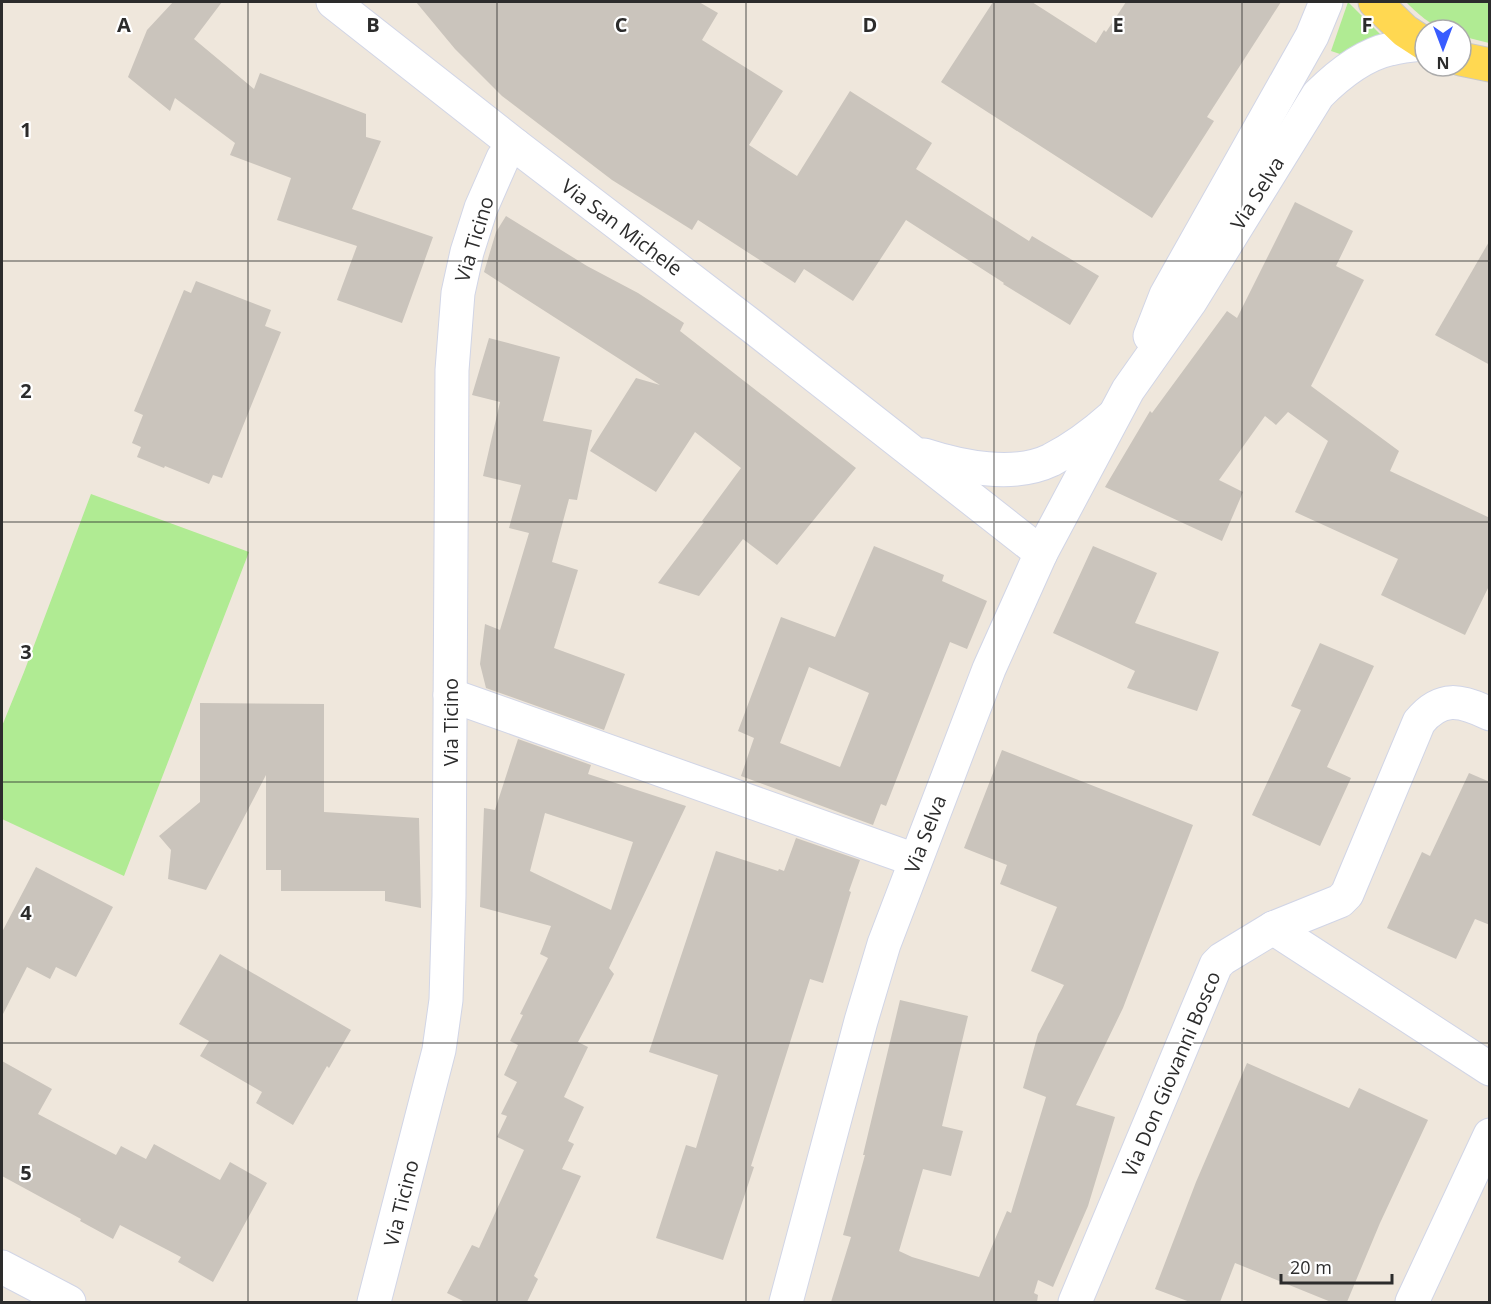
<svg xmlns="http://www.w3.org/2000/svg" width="1491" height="1304" font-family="'Open Sans',sans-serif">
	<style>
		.green { fill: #b0eb93 }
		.building { fill: #cac4bc; fill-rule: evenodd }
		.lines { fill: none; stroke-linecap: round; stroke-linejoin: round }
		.minor-casing { stroke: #d1d5e6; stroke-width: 35 }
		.secondary-casing { stroke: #d1d5e6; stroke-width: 35 }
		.primary-casing { stroke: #c8c8c8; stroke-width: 35 }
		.minor { stroke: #fff; stroke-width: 33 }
		.secondary { stroke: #fff; stroke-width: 33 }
		.primary { stroke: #ffd851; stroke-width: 33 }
		.grid { fill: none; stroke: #2c2c2c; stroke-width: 1.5; stroke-opacity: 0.55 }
		.labels { text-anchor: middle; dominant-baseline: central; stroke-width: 4.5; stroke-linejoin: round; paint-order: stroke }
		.street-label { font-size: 20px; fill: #2c2c2c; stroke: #fff }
		.grid-label { font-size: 20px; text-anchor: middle; font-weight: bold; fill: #2c2c2c; stroke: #fff; stroke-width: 4.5; stroke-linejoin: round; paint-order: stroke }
	</style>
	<rect width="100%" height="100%" fill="#efe7dc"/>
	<!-- green -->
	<g class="green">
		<polygon points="1348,2 1381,35 1340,54 1331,51"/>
		<path d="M1406,2H1489V43L1461,36V30C1456,30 1451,31 1446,30C1432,27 1416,12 1406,2Z"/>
		<polygon points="91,494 249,552 124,876 2,819 2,726 24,672"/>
	</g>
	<!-- building -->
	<g class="building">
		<polygon points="173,2 222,2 194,39 254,89 260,73 366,114 366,137 381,141 352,209 433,237 402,323 337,300 357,246 277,220 291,178 230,155 235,143 175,98 170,111 128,77 147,30"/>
		<polygon points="416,2 699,2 718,13 702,40 783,91 749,145 797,176 850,91 932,143 916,169 1029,241 1032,236 1099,276 1070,325 1003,284 1004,283 906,220 853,301 804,269 795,283 698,220 692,230 612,180 502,96 455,49"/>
		<polygon points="993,2 1032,2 1096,43 1104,30 1106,32 1126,2 1281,2 1207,117 1214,121 1152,218 941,82"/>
		<polygon points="1295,202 1353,231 1336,266 1364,280 1311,386 1399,451 1390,471 1490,518 1490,584 1465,635 1381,595 1398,559 1295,512 1328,441 1288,412 1276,425 1265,416 1219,480 1243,492 1222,541 1105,487 1150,411 1152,413 1227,311 1237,318"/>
		<polygon points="506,216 587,266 638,293 684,323 680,331 856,468 777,565 743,539 699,596 658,583 704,522 702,521 741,468 695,432 656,492 590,451 636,378 660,385 484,272 496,232"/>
		<polygon points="1490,240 1490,365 1435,335"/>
		<polygon points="196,281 271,310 265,326 281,332 222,478 213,475 209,484 165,466 164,468 137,457 141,447 132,443 143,415 134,411 184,290 191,293"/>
		<polygon points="489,338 560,357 543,421 592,430 577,500 569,499 552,562 578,570 554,648 625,674 604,730 486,688 480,664 485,624 500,630 529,533 509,528 521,485 483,476 500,402 472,395"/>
		<path d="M874,546L944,575L942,581L987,601L967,649L950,642L886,806L881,804L873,825L741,776L754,738L738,731L781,617L835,637ZM809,667L869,693L840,767L780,743Z"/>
		<polygon points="1093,546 1157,573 1135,623 1219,652 1197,711 1127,688 1135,671 1053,633"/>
		<polygon points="1320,643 1374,666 1327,767 1351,778 1320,846 1252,815 1301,710 1291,706"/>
		<polygon points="200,703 324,704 324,812 419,818 421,908 385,901 385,891 281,891 281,870 266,870 266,775 206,890 168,879 171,850 159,836 200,802"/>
		<path d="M518,739L591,765L588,774L686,806L609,968L614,974L578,1042L588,1047L564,1097L584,1107L568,1141L574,1144L562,1169L581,1176L534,1276L538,1279L527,1302H465L447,1293L472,1245L479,1248L524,1150L497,1137L507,1116L501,1114L517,1082L504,1075L518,1045L510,1041L523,1015L520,1014L548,958L540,954L551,926L480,907L484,808L495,810ZM545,813L633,842L611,910L530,871Z"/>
		<polygon points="1002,750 1193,825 1123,1008 1076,1105 1115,1117 1088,1206 1053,1287 1038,1280 1034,1293 1038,1295 1037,1302 831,1302 851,1237 843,1235 865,1155 863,1155 900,1000 968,1016 942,1126 963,1131 951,1176 923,1169 899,1251 912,1257 979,1277 1007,1211 1011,1213 1046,1097 1023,1088 1038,1034 1064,985 1031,971 1057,907 1000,884 1007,865 964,848"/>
		<polygon points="1469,773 1490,782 1490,925 1475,919 1456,959 1387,928 1422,852 1430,856"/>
		<polygon points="796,838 860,860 849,891 851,892 823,983 810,979 751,1166 754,1167 723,1260 656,1238 686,1145 696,1148 718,1075 649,1052 716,851 778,871 779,869 784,871"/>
		<polygon points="36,867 113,907 76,977 56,967 50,979 27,967 2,1016 2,932"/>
		<polygon points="220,954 351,1030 329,1068 327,1066 293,1125 256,1103 262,1092 200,1056 209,1041 179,1024"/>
		<polygon points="2,1061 52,1089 38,1114 116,1155 121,1146 146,1159 154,1144 220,1180 230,1162 267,1183 213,1282 178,1262 181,1257 120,1225 113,1239 80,1221 81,1219 2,1176"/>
		<polygon points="1247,1063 1349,1108 1359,1088 1428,1120 1380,1223 1347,1302 1331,1302 1235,1263 1220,1302 1190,1302 1155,1289 1196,1182"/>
	</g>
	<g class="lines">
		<defs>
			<g id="minor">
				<polyline points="333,2 515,145 753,327 1041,553"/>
				<path d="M924,455C961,467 1014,478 1051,460C1074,448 1093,434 1112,417"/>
				<polyline points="450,695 915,860"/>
				<polyline points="1273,928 1490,1069"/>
				<polyline points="2,1267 69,1302"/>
				<polyline points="374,1302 439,1050 446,1000 449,896 452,370 458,293 467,252 481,208 503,158 515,145"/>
				<path d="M1075,1302L1216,965L1222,959L1273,928L1340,901L1347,894L1419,722C1441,695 1461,700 1490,714"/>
				<polyline points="1412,1302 1490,1135"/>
			</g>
			<g id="secondary">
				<polyline points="1150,336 1166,295 1312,36 1326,2"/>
				<path d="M786,1302L861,1021L884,944L989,669L1041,553L1128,390L1190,302L1318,95C1337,76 1363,55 1390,49C1401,46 1413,45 1424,44"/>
			</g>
			<g id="primary">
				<polyline points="1375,2 1405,31 1425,44"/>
				<polyline points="1461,59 1490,65"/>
			</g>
		</defs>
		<!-- minor casing -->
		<use href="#minor" class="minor-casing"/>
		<!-- secondary casing -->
		<use href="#secondary" class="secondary-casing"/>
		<!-- primary casing -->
		<use href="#primary" class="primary-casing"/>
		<!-- minor -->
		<use href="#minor" class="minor"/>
		<!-- secondary -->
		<use href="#secondary" class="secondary"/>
		<!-- primary -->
		<use href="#primary" class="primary"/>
	</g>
	<!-- grid -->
	<path class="grid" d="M248,2V1302M497,2V1302M746,2V1302M994,2V1302M1242,2V1302M2,261H1490M2,522H1490M2,782H1490M2,1043H1490"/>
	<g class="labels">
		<!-- street labels -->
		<g class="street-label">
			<text transform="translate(1257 193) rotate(-58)">Via Selva</text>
			<text transform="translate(622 227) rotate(37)">Via San Michele</text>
			<text transform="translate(474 239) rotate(-73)">Via Ticino</text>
			<text transform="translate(450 722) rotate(-90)">Via Ticino</text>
			<text transform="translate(925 834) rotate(-69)">Via Selva</text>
			<text transform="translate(1171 1074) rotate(-67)">Via Don Giovanni Bosco</text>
			<text transform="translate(401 1203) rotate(-76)">Via Ticino</text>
		</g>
	</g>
	<g class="grid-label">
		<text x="124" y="32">A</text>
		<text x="373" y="32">B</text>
		<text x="621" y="32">C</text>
		<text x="870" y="32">D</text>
		<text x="1118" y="32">E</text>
		<text x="1367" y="32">F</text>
		<text x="26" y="137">1</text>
		<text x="26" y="398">2</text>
		<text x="26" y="659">3</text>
		<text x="26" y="920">4</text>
		<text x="26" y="1180">5</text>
	</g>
	<!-- border -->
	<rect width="1491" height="1304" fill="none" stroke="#2c2c2c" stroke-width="6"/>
	<!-- north arrow -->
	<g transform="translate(1443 48) rotate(180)"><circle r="28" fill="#ffffff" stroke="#ababab" stroke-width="1.5"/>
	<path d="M0-4.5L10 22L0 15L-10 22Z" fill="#395cff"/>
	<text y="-9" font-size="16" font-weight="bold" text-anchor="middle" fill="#2c2c2c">N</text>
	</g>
	<!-- scale -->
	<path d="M1281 1274v9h111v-9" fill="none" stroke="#2c2c2c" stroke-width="3"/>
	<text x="1290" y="1274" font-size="18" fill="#2c2c2c" stroke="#ffffff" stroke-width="4.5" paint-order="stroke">20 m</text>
</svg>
